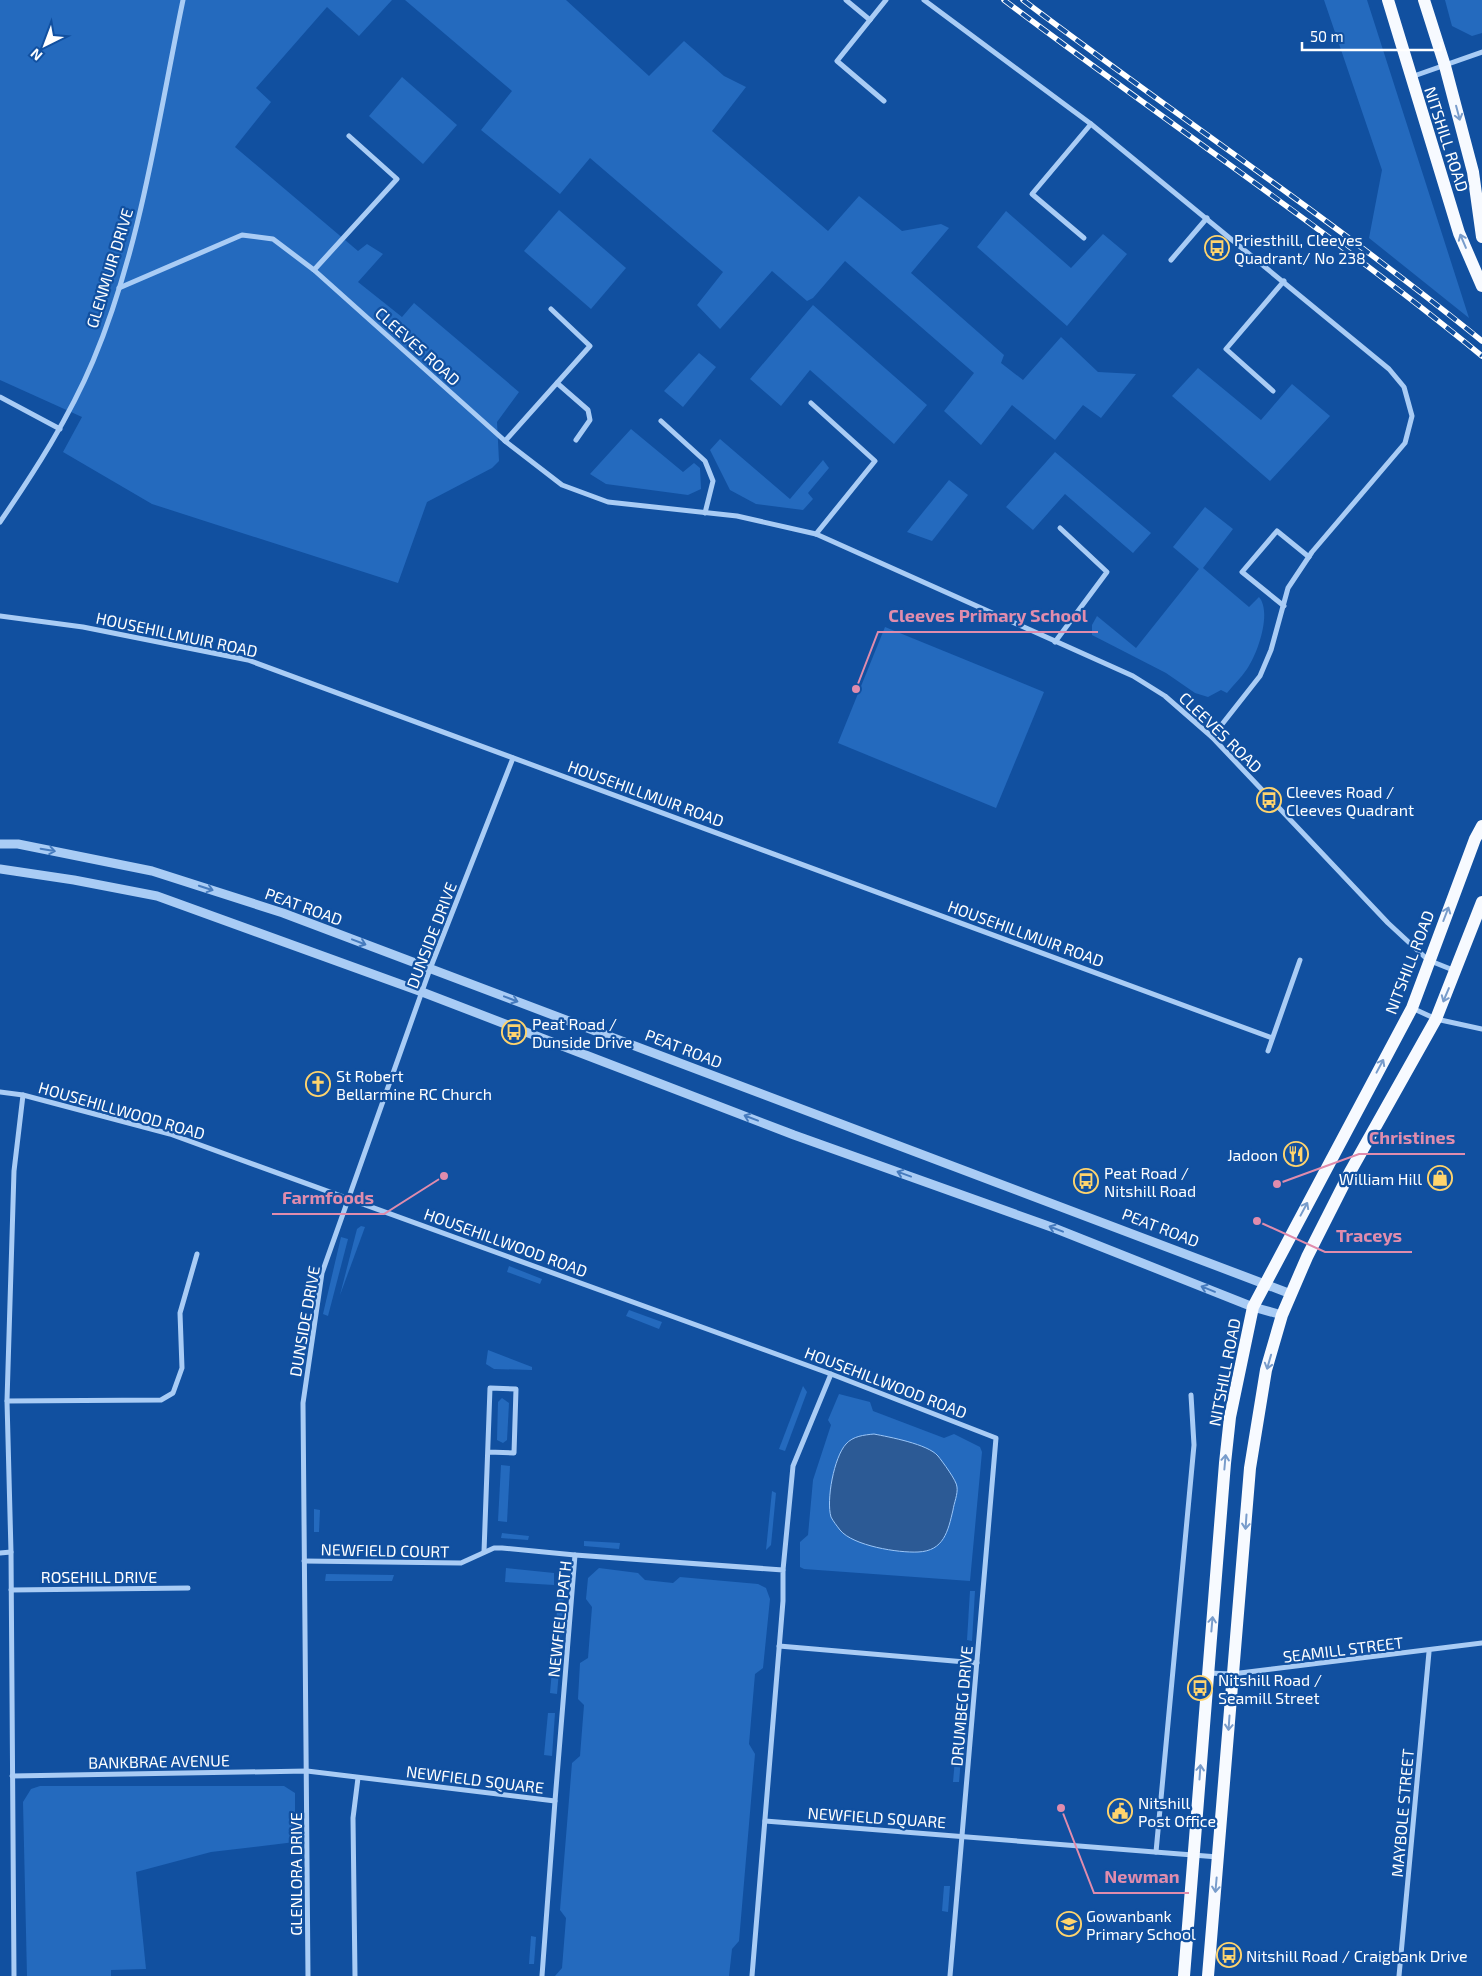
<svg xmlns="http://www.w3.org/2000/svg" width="1482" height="1976" font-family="'Exo 2',sans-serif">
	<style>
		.green { fill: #246abe }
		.water { fill: #2c5a95; stroke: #9bc6f8 }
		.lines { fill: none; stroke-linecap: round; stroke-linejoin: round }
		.minor { stroke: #a9ccf5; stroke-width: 5 }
		.tertiary { stroke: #a9ccf5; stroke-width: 9 }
		.primary { stroke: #f7faff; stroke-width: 12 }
		.rail-casing { stroke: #fff; stroke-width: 5.5 }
		.rail { stroke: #1150a0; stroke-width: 4; stroke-dasharray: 11; stroke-linecap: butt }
		.oneway { stroke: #789ccb }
		.oneway2 { stroke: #467bbe }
		.labels { text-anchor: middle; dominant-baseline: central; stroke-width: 4.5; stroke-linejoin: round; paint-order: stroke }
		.street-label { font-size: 16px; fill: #fff; stroke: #1150a0 }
		.poi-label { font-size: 16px; fill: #fff; stroke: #1150a0; text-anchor: start }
		.leader { fill: none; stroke: #e08cad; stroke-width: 2 }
		.callout-dot { fill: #e08cad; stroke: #1150a0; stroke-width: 2 }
		.callout-label { font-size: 18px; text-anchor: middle; font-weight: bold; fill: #e08cad; stroke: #1150a0; stroke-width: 4.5; stroke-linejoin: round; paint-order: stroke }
	</style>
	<rect width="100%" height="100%" fill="#1150a0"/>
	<!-- green -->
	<g class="green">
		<polygon points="0,0 392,0 359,36 327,7 256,88 271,102 235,147 358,251 367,244 383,254 358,282 402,317 414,303 519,392 497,422 499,461 492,468 427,502 398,583 152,504 63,452 82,417 0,380"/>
		<polygon points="405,0 566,0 649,76 684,41 724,76 746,87 712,131 828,231 859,196 902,231 941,224 949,228 911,273 1004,355 1001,363 1023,380 1061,337 1098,372 1136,374 1101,418 1083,405 1055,440 1012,405 981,445 944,411 974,373 845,261 813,298 807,301 772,271 720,329 697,305 723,272 590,158 560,194 481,130 512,91"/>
		<polygon points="1324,0 1367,0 1469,318 1369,238 1382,170"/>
		<polygon points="1445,0 1482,0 1482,33 1472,36 1452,26"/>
		<polygon points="402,77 457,125 423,164 369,116"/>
		<polygon points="559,210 626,268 591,309 524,251"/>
		<polygon points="1006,211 1071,268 1103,234 1127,254 1067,326 977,247"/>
		<polygon points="813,305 927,405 894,444 810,370 781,406 750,379"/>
		<polygon points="699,353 716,367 683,407 664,391"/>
		<polygon points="1198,368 1261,420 1292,384 1330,416 1270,481 1172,396"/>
		<polygon points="631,429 683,472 694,463 700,468 701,489 688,495 606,484 590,474"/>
		<polygon points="720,439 790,499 823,460 829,468 808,493 813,499 803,510 756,504 730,490 710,450"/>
		<polygon points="1055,452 1151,533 1133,553 1065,494 1033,530 1006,507"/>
		<polygon points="949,480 968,495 932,541 907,532"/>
		<path d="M1205,507L1233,529L1203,568L1249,607L1259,597C1272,612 1258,653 1247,669C1241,678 1233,685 1227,693L1221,690L1208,697L1195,693L1166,673L1092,635V625L1097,616L1136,648L1199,569L1173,547Z"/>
		<polygon points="885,627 1044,692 996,808 838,743"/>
		<polygon points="361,1226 365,1227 340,1295 357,1229"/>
		<polygon points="341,1237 348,1239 328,1316 323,1314"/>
		<polygon points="509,1266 542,1279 540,1284 507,1272"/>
		<polygon points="629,1310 662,1322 659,1329 626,1316"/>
		<polygon points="488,1350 532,1367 532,1370 494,1369 486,1364"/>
		<polygon points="803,1386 807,1392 785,1451 779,1449"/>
		<polygon points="839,1394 870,1402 873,1411 944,1438 954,1434 980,1447 982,1452 970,1581 804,1569 800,1567 800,1542 808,1535 813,1480 831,1425 828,1420"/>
		<polygon points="502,1398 509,1403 507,1440 503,1443 497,1440 498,1402"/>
		<polygon points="501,1465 510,1466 507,1522 498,1521"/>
		<polygon points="772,1491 776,1493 771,1545 766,1550"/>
		<polygon points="314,1509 320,1510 319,1532 314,1532"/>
		<polygon points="502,1533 529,1536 528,1540 501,1538"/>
		<polygon points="584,1541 620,1543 619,1549 584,1546"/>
		<polygon points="506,1568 554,1573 554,1585 505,1582"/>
		<polygon points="599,1568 638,1573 645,1580 673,1583 680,1577 758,1584 766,1588 770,1599 763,1668 755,1674 749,1744 755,1754 739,1941 732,1949 729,1976 555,1976 562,1968 566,1918 560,1910 572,1763 580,1756 584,1705 578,1699 580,1663 588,1658 592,1607 586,1599 588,1578"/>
		<polygon points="326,1574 394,1575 392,1581 325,1581"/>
		<polygon points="970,1591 975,1591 972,1641 967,1640"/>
		<polygon points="558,1596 564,1596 561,1639 555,1639"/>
		<polygon points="553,1659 560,1660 557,1694 550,1693"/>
		<polygon points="548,1713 555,1713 552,1756 544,1755"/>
		<polygon points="955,1759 961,1759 959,1782 953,1782"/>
		<polygon points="40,1786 284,1786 295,1793 295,1842 211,1852 136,1872 146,1969 111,1970 111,1976 27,1976 23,1802 31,1789"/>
		<polygon points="944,1886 950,1886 948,1912 942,1911"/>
		<polygon points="531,1936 536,1937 534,1964 529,1964"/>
	</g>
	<!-- water -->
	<path class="water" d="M874,1434C889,1437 928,1444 938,1456C942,1461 957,1481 957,1487C958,1494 954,1503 953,1510C948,1531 944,1551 918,1552C899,1553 853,1546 840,1530C837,1526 833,1521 831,1517C826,1500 834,1457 846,1444C853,1436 864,1435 874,1434Z"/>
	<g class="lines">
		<!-- minor -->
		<g class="minor">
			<polyline points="846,0 870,20"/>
			<polyline points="924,0 1091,124 1389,369 1404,387 1412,416 1405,443 1312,552 1288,588 1271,650 1260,676 1212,737"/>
			<polyline points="1411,77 1482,52"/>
			<polyline points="884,101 837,61 886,0"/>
			<polyline points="1084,238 1032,194 1091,124"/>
			<polyline points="1171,260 1207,218"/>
			<polyline points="314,270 397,179 349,136"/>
			<polyline points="119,288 242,235 273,239 314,270 505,441 562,485 608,502 737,516 816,534 1133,676 1165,696 1212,737 1388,923 1428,960 1453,970"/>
			<polyline points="557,383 588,410 590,420 576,440"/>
			<polyline points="1273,391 1226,349 1284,281"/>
			<polyline points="0,397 60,429"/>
			<polyline points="811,403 875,461 816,534"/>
			<polyline points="661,421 705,461 713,481 705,513"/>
			<polyline points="505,441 590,346 551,309"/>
			<path d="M0,522C35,471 69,418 93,361C141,247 158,120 183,0"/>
			<polyline points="1284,606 1242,572 1277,531 1309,557"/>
			<polyline points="0,616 83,627 248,660 1272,1038"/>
			<polyline points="1055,642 1107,572 1060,528"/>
			<polyline points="1412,1008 1436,1019 1482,1029"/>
			<polyline points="1268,1051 1300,960"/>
			<polyline points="0,1092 23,1095 170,1134 831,1374 996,1438 950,1976"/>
			<polyline points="7,1401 161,1400 173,1393 182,1368 180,1313 197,1254"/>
			<polyline points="484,1552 490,1388 516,1389 514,1453 488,1452"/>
			<polyline points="0,1553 11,1552"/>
			<polyline points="304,1561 461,1563 494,1548 502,1548 575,1555"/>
			<polyline points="783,1570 793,1466 831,1374"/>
			<polyline points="11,1590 188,1588"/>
			<polyline points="779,1646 977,1663"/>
			<polyline points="1208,1673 1232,1674 1482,1643"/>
			<polyline points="12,1776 307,1771 555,1801 542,1976"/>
			<polyline points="555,1801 575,1555 783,1570 783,1601 752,1976"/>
			<polyline points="765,1821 1218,1857"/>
			<polyline points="1156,1852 1194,1445 1191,1395"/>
			<polyline points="14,1976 11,1552 7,1401 14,1171 23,1095"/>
			<polyline points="308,1976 303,1403 322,1273 430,969 513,758"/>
			<polyline points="355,1976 353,1818 358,1778"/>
			<polyline points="1399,1976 1429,1652"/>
		</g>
		<!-- tertiary -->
		<g class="tertiary">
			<polyline points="0,844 18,844 152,871 283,913 1291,1294"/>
			<polyline points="0,869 74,880 157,896 422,992 794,1135 1054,1228 1253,1307 1282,1315"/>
		</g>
		<!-- primary -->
		<g class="primary">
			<polyline points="1388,0 1459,233 1482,286"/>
			<polyline points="1424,0 1445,66 1473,172 1482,237"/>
			<polyline points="1184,1976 1225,1463 1230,1417 1253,1307 1412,1008 1475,839 1482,826"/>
			<polyline points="1208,1976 1250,1468 1266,1370 1282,1315 1307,1257 1350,1172 1436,1019 1482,902"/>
		</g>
		<defs>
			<g id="rail">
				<path d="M1004,0C1163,120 1328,230 1482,356"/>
				<path d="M1023,0C1175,115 1334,221 1482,341"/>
			</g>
		</defs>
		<!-- rail casing -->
		<use href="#rail" class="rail-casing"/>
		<!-- rail -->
		<use href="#rail" class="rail"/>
	</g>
	<!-- one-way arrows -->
	<defs><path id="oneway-shaft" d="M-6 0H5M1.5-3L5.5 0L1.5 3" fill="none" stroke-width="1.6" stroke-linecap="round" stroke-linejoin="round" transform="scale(1.25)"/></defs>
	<g class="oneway">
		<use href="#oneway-shaft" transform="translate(1458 113) rotate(75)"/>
		<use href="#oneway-shaft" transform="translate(1463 241) rotate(-113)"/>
		<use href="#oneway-shaft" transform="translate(1446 914) rotate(-69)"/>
		<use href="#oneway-shaft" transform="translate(1446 995) rotate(113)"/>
		<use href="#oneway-shaft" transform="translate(1380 1066) rotate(-62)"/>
		<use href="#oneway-shaft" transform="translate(1304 1209) rotate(-62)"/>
		<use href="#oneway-shaft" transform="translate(1269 1362) rotate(106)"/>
		<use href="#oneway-shaft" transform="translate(1225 1462) rotate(-85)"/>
		<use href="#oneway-shaft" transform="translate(1246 1522) rotate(94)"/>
		<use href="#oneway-shaft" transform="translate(1212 1624) rotate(-85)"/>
		<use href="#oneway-shaft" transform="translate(1229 1723) rotate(94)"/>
		<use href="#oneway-shaft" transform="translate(1200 1772) rotate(-86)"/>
		<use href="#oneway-shaft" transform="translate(1216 1885) rotate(95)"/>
	</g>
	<g class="oneway2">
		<use href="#oneway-shaft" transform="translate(48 850) rotate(10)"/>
		<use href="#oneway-shaft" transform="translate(206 888) rotate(18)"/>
		<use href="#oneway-shaft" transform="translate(359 942) rotate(21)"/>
		<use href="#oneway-shaft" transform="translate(511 999) rotate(21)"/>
		<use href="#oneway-shaft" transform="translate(751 1118) rotate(-159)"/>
		<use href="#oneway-shaft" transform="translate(904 1174) rotate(-160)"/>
		<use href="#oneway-shaft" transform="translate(1056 1229) rotate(-159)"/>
		<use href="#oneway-shaft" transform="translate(1208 1289) rotate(-158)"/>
	</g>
	<!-- icons -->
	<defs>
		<symbol id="bus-ring" viewBox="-11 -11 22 22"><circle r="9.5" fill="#1150a0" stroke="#ffd46d" stroke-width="1.5"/><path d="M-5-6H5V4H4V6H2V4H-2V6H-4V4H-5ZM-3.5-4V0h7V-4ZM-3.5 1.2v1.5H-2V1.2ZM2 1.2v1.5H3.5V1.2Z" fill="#ffd46d"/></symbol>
		<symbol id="church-ring" viewBox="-11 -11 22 22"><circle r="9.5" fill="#1150a0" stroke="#ffd46d" stroke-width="1.5"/><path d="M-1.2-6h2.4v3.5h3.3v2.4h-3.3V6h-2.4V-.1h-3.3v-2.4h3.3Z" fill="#ffd46d"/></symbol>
		<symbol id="restaurant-ring" viewBox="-11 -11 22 22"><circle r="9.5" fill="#1150a0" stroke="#ffd46d" stroke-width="1.5"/><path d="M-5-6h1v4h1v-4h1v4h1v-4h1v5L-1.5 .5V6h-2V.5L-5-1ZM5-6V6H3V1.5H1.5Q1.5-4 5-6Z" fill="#ffd46d"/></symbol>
		<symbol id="shop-ring" viewBox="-11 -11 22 22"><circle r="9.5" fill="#1150a0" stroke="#ffd46d" stroke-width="1.5"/><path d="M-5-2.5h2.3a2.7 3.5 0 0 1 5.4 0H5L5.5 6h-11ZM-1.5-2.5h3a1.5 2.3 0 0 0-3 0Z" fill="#ffd46d"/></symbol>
		<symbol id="civic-ring" viewBox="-11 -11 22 22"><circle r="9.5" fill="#1150a0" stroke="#ffd46d" stroke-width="1.5"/><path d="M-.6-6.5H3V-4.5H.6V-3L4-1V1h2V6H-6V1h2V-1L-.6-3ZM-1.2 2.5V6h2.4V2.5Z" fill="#ffd46d"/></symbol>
		<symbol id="school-ring" viewBox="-11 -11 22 22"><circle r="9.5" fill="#1150a0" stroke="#ffd46d" stroke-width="1.5"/><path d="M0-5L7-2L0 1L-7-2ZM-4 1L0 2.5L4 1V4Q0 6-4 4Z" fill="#ffd46d"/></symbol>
	</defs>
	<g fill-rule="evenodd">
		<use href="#bus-ring" x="1203" y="234" width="28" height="28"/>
		<use href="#bus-ring" x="1255" y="786" width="28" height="28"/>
		<use href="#bus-ring" x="500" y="1018" width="28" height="28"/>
		<use href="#church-ring" x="304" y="1070" width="28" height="28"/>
		<use href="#restaurant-ring" x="1282" y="1140" width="28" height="28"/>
		<use href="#shop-ring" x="1426" y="1164" width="28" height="28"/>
		<use href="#bus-ring" x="1072" y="1167" width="28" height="28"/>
		<use href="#bus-ring" x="1186" y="1674" width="28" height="28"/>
		<use href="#civic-ring" x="1106" y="1797" width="28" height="28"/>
		<use href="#school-ring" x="1055" y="1910" width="28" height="28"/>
		<use href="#bus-ring" x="1215" y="1941" width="28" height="28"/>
	</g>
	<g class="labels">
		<!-- street labels -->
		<g class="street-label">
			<text transform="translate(1447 139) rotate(72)">NITSHILL ROAD</text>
			<text transform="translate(109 268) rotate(-73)">GLENMUIR DRIVE</text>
			<text transform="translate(418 346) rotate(42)">CLEEVES ROAD</text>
			<text transform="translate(177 634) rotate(12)">HOUSEHILLMUIR ROAD</text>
			<text transform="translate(1221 732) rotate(44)">CLEEVES ROAD</text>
			<text transform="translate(646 793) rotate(20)">HOUSEHILLMUIR ROAD</text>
			<text transform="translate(304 906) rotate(20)">PEAT ROAD</text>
			<text transform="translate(1026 933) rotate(20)">HOUSEHILLMUIR ROAD</text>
			<text transform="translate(431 935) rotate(-69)">DUNSIDE DRIVE</text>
			<text transform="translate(1409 962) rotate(-69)">NITSHILL ROAD</text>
			<text transform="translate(684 1048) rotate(21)">PEAT ROAD</text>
			<text transform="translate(122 1110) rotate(16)">HOUSEHILLWOOD ROAD</text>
			<text transform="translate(1161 1227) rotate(21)">PEAT ROAD</text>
			<text transform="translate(506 1242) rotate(20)">HOUSEHILLWOOD ROAD</text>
			<text transform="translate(304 1321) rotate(-80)">DUNSIDE DRIVE</text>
			<text transform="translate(1224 1372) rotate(-79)">NITSHILL ROAD</text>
			<text transform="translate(886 1382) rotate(21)">HOUSEHILLWOOD ROAD</text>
			<text transform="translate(385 1550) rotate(1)">NEWFIELD COURT</text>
			<text x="99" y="1576">ROSEHILL DRIVE</text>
			<text transform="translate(559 1619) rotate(-84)">NEWFIELD PATH</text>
			<text transform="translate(1343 1649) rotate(-7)">SEAMILL STREET</text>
			<text transform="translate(961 1706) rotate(-85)">DRUMBEG DRIVE</text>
			<text transform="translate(159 1761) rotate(-1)">BANKBRAE AVENUE</text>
			<text transform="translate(475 1779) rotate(7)">NEWFIELD SQUARE</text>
			<text transform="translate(1402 1813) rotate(-85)">MAYBOLE STREET</text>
			<text transform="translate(877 1817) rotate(4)">NEWFIELD SQUARE</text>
			<text transform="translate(295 1874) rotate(-90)">GLENLORA DRIVE</text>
		</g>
		<!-- poi labels -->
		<g class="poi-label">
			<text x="1234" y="239">Priesthill, Cleeves<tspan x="1234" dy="18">Quadrant/ No 238</tspan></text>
			<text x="1286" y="791">Cleeves Road /<tspan x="1286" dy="18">Cleeves Quadrant</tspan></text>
			<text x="532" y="1023">Peat Road /<tspan x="532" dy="18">Dunside Drive</tspan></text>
			<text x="336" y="1075">St Robert<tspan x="336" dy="18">Bellarmine RC Church</tspan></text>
			<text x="1278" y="1154" text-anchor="end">Jadoon</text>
			<text x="1104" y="1172">Peat Road /<tspan x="1104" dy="18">Nitshill Road</tspan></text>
			<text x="1422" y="1178" text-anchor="end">William Hill</text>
			<text x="1218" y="1679">Nitshill Road /<tspan x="1218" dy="18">Seamill Street</tspan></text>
			<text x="1138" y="1802">Nitshill<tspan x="1138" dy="18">Post Office</tspan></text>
			<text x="1086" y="1915">Gowanbank<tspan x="1086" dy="18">Primary School</tspan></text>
			<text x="1246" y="1955">Nitshill Road / Craigbank Drive</text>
		</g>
	</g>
	<!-- callouts -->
	<path class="leader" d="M856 689L878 632H1098M1277 1184L1359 1154H1465M444 1176L384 1214H272M1257 1221L1325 1252H1412M1061 1808L1094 1893H1189"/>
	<g class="callout-dot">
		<circle cx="856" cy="689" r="5"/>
		<circle cx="1277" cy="1184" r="5"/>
		<circle cx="444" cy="1176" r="5"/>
		<circle cx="1257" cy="1221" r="5"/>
		<circle cx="1061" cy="1808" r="5"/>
	</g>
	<g class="callout-label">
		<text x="988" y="622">Cleeves Primary School</text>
		<text x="1412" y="1144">Christines</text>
		<text x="328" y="1204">Farmfoods</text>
		<text x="1369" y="1242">Traceys</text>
		<text x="1142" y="1883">Newman</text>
	</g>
	<!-- north arrow -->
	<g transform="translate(45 45) rotate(222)" stroke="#1150a0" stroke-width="4" paint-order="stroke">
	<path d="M0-4L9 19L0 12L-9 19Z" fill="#ffffff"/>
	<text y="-8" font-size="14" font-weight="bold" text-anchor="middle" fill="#ffffff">N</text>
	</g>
	<!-- scale -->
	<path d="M1302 42v8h139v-8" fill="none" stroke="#ffffff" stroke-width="2.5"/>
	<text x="1310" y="42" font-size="15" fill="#ffffff" stroke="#1150a0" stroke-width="4" paint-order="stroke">50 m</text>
</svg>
